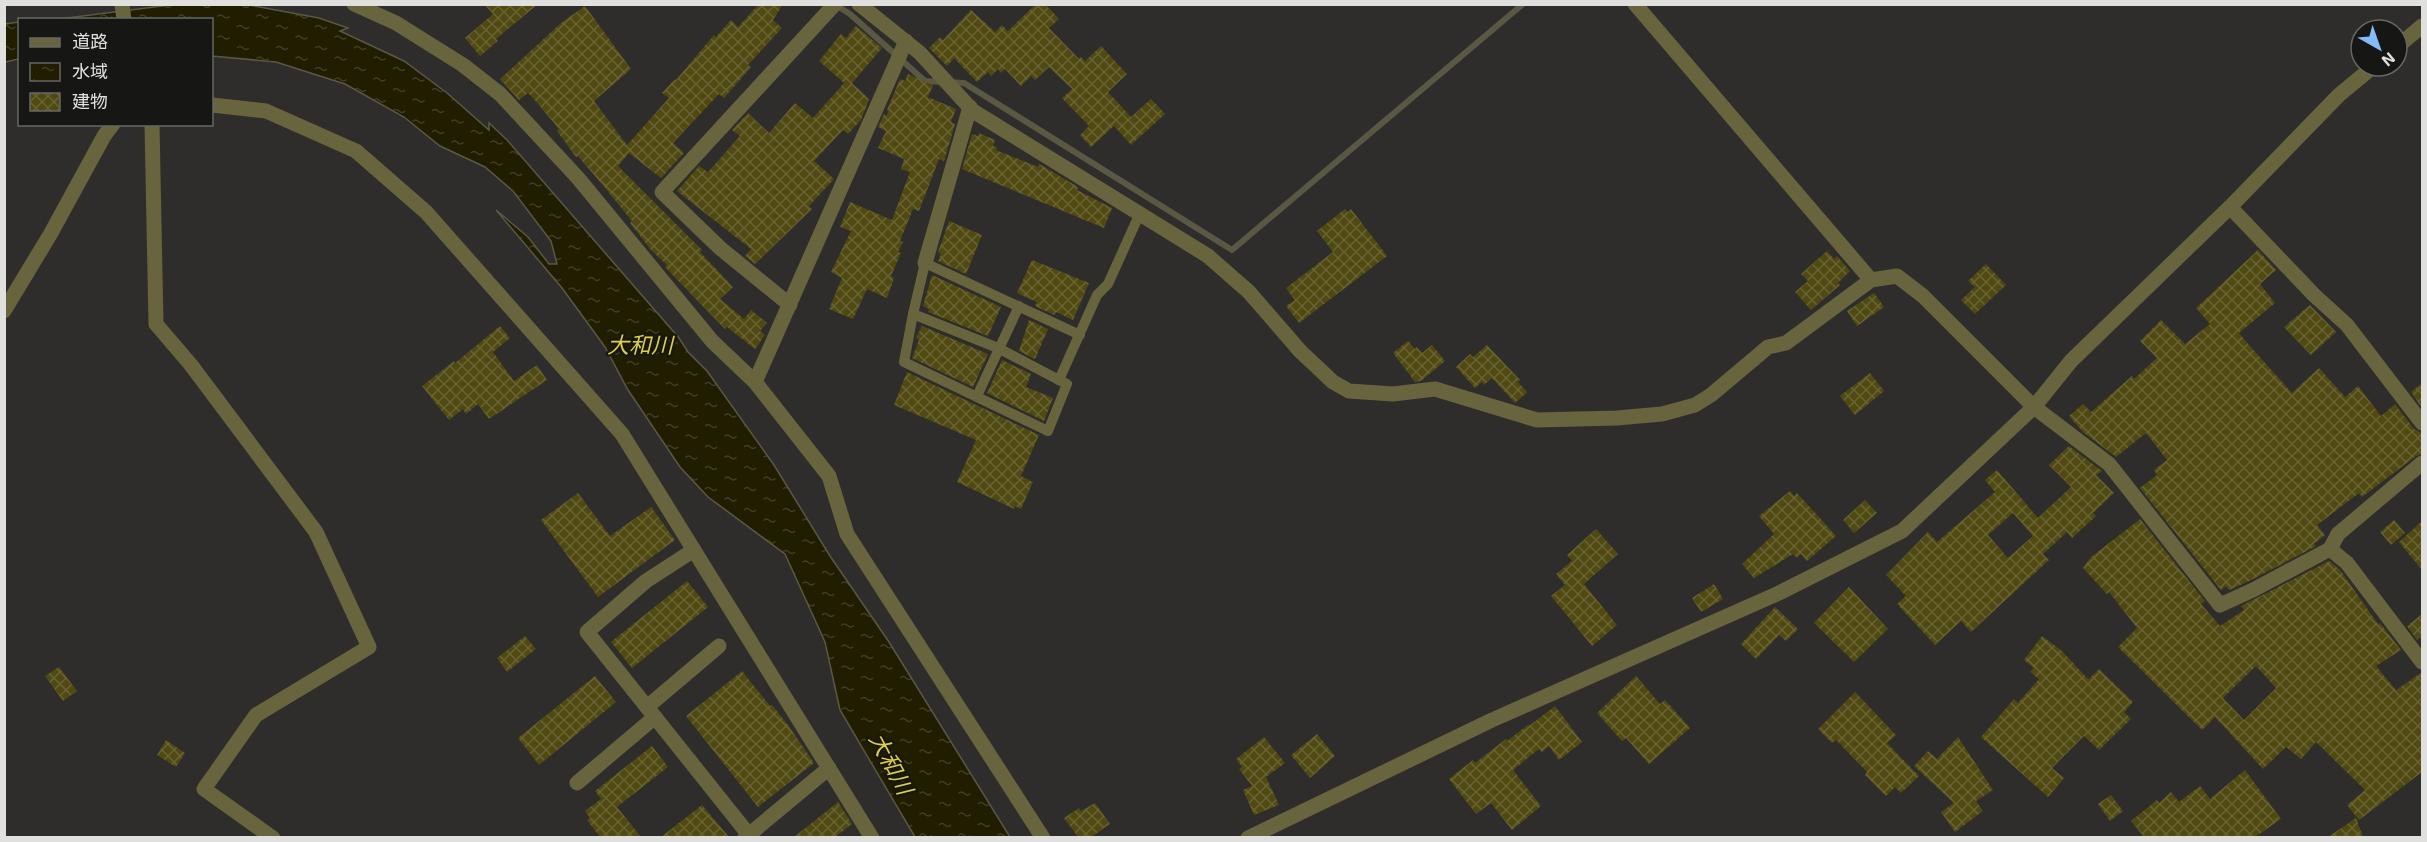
<svg xmlns="http://www.w3.org/2000/svg" width="2427" height="842" font-family="'Exo 2','Noto Sans JP',sans-serif">
	<style>
		.water { fill: url(#water-ripples); stroke: #5a5843; stroke-width: 1.5 }
		.lines { fill: none; stroke-linecap: round; stroke-linejoin: round }
		.stream { stroke: #5a5843; stroke-width: 6 }
		.building { fill: url(#building-cross-hatch); fill-rule: evenodd }
		.service { stroke: #68643e; stroke-width: 10 }
		.minor { stroke: #68643e; stroke-width: 15 }
		.tertiary { stroke: #68643e; stroke-width: 15 }
		.labels { text-anchor: middle; dominant-baseline: central; stroke-width: 4.5; stroke-linejoin: round; paint-order: stroke }
		.water-label { font-size: 22px; font-style: italic; fill: #dfd045; stroke: #161614 }
	</style>
	<defs>
		<pattern id="water-ripples" width="26" height="14" patternUnits="userSpaceOnUse" patternTransform="scale(1.5)"><rect width="26" height="14" fill="#201d00"/><path d="M2 4q2-2 4 0t4 0M15 11q2-2 4 0t4 0" fill="none" stroke="#403e25"/></pattern>
		<pattern id="building-cross-hatch" width="8" height="8" patternUnits="userSpaceOnUse" patternTransform="scale(1.5)"><rect width="8" height="8" fill="#504911"/><path d="M0 0l8 8M0 8l8-8" fill="none" stroke="#696333"/></pattern>
	</defs>
	<rect width="100%" height="100%" fill="#2e2d2b"/>
	<!-- water -->
	<g class="water">
		<polygon points="178,4 249,5 319,18 348,28 340,31 404,61 447,93 489,130 489,123 507,140 679,338 688,352 707,371 774,465 830,556 889,642 1010,837 915,837 840,710 825,642 785,554 708,497 680,467 628,390 605,347 562,288 496,210 528,237 549,264 557,264 551,241 513,191 485,167 440,146 404,117 345,84 276,62 212,56 212,20 51,20"/>
		<polygon points="19,22 19,59 5,62 5,24"/>
	</g>
	<g class="lines">
		<!-- stream -->
		<polyline class="stream" points="836,5 850,14 925,81 964,83 1232,250 1523,4"/>
	</g>
	<!-- building -->
	<g class="building">
		<polygon points="484,4 538,4 496,39 498,41 480,56 465,38 493,14"/>
		<polygon points="759,4 783,4 773,20 782,28 748,65 751,67 724,98 719,94 673,143 684,153 661,178 629,153 618,166 702,250 700,252 733,287 720,299 744,319 751,310 767,323 760,331 765,335 755,349 727,327 725,329 665,267 667,265 651,250 630,223 632,221 606,189 578,156 576,157 557,131 559,129 533,98 528,93 519,100 500,79 561,23 585,6 631,69 594,101 627,145 669,98 662,93 675,79 676,80 714,35 716,37 731,20 738,27"/>
		<polygon points="1036,4 1045,4 1059,19 1049,28 1079,59 1081,57 1085,61 1101,46 1127,74 1108,92 1131,117 1151,99 1165,114 1131,145 1114,126 1091,147 1080,135 1089,126 1062,98 1072,89 1049,67 1035,80 1031,76 1021,86 1005,69 1001,73 998,69 991,76 988,72 977,82 954,58 947,66 929,48 940,37 943,40 971,10 995,32 1002,25 1008,31"/>
		<polygon points="856,26 882,48 852,83 869,99 861,120 848,134 843,130 814,161 834,179 809,206 812,209 755,264 745,256 751,249 677,191 699,166 708,172 740,136 732,130 748,113 769,133 795,103 813,118 844,83 819,61 841,34 846,38"/>
		<polygon points="908,74 933,85 928,97 956,109 951,122 955,124 944,161 939,159 919,211 913,209 900,241 903,242 898,252 901,253 891,276 894,278 887,298 867,289 853,319 829,309 842,278 831,272 851,231 840,227 850,202 892,220 910,172 901,169 904,159 878,148 886,131 878,127 884,114 887,116 888,111 887,110 900,79 905,81"/>
		<polygon points="979,133 995,140 993,146 997,147 996,150 1038,167 1039,164 1041,165 1078,187 1077,190 1112,208 1104,228 962,169 972,134 978,136"/>
		<polygon points="1345,209 1348,212 1351,209 1387,256 1299,323 1286,306 1295,300 1286,288 1333,252 1317,231"/>
		<polygon points="949,221 982,235 966,274 938,261 941,254 938,252"/>
		<polygon points="2258,250 2276,270 2260,284 2275,303 2239,333 2249,345 2292,393 2319,368 2345,397 2358,386 2381,416 2395,404 2414,429 2422,433 2422,454 2416,456 2362,497 2359,493 2317,525 2325,535 2314,544 2316,546 2249,581 2229,590 2226,586 2221,590 2140,488 2157,475 2154,470 2167,460 2146,433 2116,457 2083,432 2069,416 2083,404 2091,412 2132,376 2134,379 2157,358 2140,341 2161,320 2185,344 2210,324 2196,308"/>
		<polygon points="1827,251 1834,259 1837,256 1850,271 1838,283 1840,285 1811,310 1795,292 1808,281 1801,274"/>
		<polygon points="1032,260 1089,283 1073,320 1056,312 1054,315 1035,306 1037,302 1017,293"/>
		<polygon points="1986,264 2006,285 1975,314 1961,300 1975,287 1968,281"/>
		<polygon points="932,275 1001,307 988,336 928,312 929,309 923,306"/>
		<polygon points="1874,293 1884,307 1857,326 1847,311"/>
		<polygon points="2310,305 2336,332 2311,355 2284,327"/>
		<polygon points="1029,320 1048,329 1035,359 1019,351"/>
		<polygon points="500,326 510,338 493,352 514,381 537,365 547,380 489,419 478,404 466,414 463,409 449,420 422,386 454,361 455,363"/>
		<polygon points="922,326 988,354 973,387 912,358 919,340 916,338"/>
		<polygon points="1408,341 1415,349 1417,347 1422,353 1432,345 1445,361 1421,381 1415,382 1393,353"/>
		<polygon points="1487,345 1520,380 1518,382 1527,392 1515,403 1492,378 1484,385 1482,382 1475,388 1456,367 1470,354 1473,357"/>
		<polygon points="1002,360 1031,374 1026,387 1053,398 1044,421 987,393"/>
		<polygon points="907,372 1039,435 1021,476 1033,482 1021,509 1015,506 1014,509 957,482 976,440 894,405"/>
		<polygon points="1870,373 1884,391 1855,415 1840,396"/>
		<polygon points="2422,383 2422,408 2411,392"/>
		<path d="M2069,446L2102,471L2096,475L2114,493L2093,513L2096,516L2072,538L2067,532L2043,554L2049,560L1971,632L1961,621L1935,645L1897,604L1906,596L1886,575L1928,532L1937,542L1995,492L1985,480L1997,470L2038,518L2071,487L2049,465ZM2013,513L2033,536L2008,558L1988,535Z"/>
		<polygon points="1790,491 1794,496 1797,493 1836,536 1807,561 1801,554 1797,558 1793,554 1754,578 1742,564 1774,534 1759,516"/>
		<polygon points="578,493 610,536 651,507 675,540 598,597 541,520"/>
		<polygon points="1865,500 1877,513 1854,533 1843,520"/>
		<path d="M2140,519L2205,601L2201,604L2220,626L2244,610L2241,606L2329,561L2340,570L2378,624L2380,623L2401,650L2376,666L2396,690L2422,672V772L2359,820L2347,805L2365,790L2316,742L2301,759L2286,747L2263,769L2215,717L2202,730L2118,647L2137,628L2109,592L2107,594L2083,568L2090,558ZM2256,666L2276,688L2244,720L2223,698Z"/>
		<polygon points="2394,520 2405,533 2391,545 2380,532"/>
		<polygon points="2422,521 2422,570 2399,542"/>
		<polygon points="1596,529 1618,554 1584,584 1617,625 1592,646 1551,596 1565,585 1556,574 1572,561 1567,555"/>
		<polygon points="687,581 708,607 632,668 611,642"/>
		<polygon points="1714,584 1723,599 1701,612 1692,598"/>
		<polygon points="1849,587 1888,629 1854,662 1814,623"/>
		<polygon points="1775,607 1798,629 1786,641 1779,635 1756,659 1741,644"/>
		<polygon points="2422,614 2422,637 2417,640 2407,626"/>
		<polygon points="525,636 536,649 507,672 497,658"/>
		<polygon points="2042,636 2062,651 2087,678 2089,679 2099,669 2133,702 2124,712 2131,719 2099,750 2084,736 2052,768 2064,778 2048,797 1981,737 2014,699 2018,703 2039,679 2030,672 2034,668 2024,660"/>
		<polygon points="59,667 77,691 63,701 45,676"/>
		<polygon points="742,671 770,706 772,705 788,725 814,763 758,807 686,716"/>
		<polygon points="595,676 616,702 539,765 518,738"/>
		<polygon points="1636,676 1660,704 1665,700 1690,728 1649,764 1626,738 1622,741 1597,713"/>
		<polygon points="1855,692 1896,735 1887,743 1919,776 1901,793 1895,787 1886,796 1865,775 1867,772 1836,740 1832,743 1818,729"/>
		<polygon points="1555,706 1582,742 1559,760 1549,746 1542,752 1539,749 1513,770 1541,806 1512,830 1491,803 1476,814 1449,779 1473,760 1475,763 1506,739 1507,741 1528,725 1529,726"/>
		<polygon points="1317,734 1335,756 1310,778 1291,755"/>
		<polygon points="1264,737 1285,763 1266,777 1279,805 1254,815 1243,790 1252,786 1239,769 1242,767 1236,759"/>
		<polygon points="1958,737 1993,790 1976,801 1983,811 1955,832 1941,812 1954,803 1914,766 1928,751 1937,759"/>
		<polygon points="166,740 185,753 176,767 157,755"/>
		<polygon points="652,746 668,767 617,807 641,837 600,837 587,820 590,818 585,811 601,799 595,791"/>
		<polygon points="2245,770 2281,819 2255,837 2144,837 2131,821 2157,800 2159,803 2171,792 2179,802 2200,786 2210,799"/>
		<polygon points="2111,795 2123,811 2110,821 2098,804"/>
		<polygon points="838,802 852,824 835,837 794,837"/>
		<polygon points="1095,803 1110,824 1091,837 1078,837 1064,818 1079,808 1081,811"/>
		<polygon points="702,805 729,837 661,837"/>
		<polygon points="2356,818 2363,837 2328,837"/>
	</g>
	<g class="lines">
		<!-- service -->
		<g class="service">
			<polyline points="913,314 904,362 1048,431 1067,384 1059,380"/>
			<polyline points="1080,335 925,263 913,314 998,348 1059,380 1097,295 1108,284 1140,213"/>
			<polyline points="977,396 1019,306"/>
		</g>
		<!-- minor -->
		<g class="minor">
			<polyline points="354,4 396,23 463,65 500,94 578,178 712,341 755,382 829,476 847,534 1043,838"/>
			<polyline points="859,4 920,53 973,111 1208,256 1249,292 1300,351 1333,382 1349,391 1393,394 1435,389 1537,420 1617,418 1662,414 1695,405 1711,395 1768,347 1786,343 1871,280 1897,276 1923,296 2034,407 2109,464 2220,605 2253,590 2330,549 2347,563 2422,662"/>
			<polyline points="1635,4 1871,280"/>
			<polyline points="2397,47 2422,26"/>
			<polyline points="212,105 266,111 356,151 426,212 622,434 872,838"/>
			<polyline points="152,124 156,324 191,365 316,532 369,647 256,715 204,789 273,838"/>
			<polyline points="2230,207 2314,295 2347,325 2422,423"/>
			<polyline points="925,263 970,107"/>
			<polyline points="790,305 720,248 662,192 835,4"/>
			<polyline points="755,382 906,41"/>
			<polyline points="2330,549 2338,534 2422,463"/>
			<polyline points="694,550 646,581 587,632 749,835"/>
			<polyline points="647,707 719,646"/>
			<polyline points="577,783 655,717"/>
			<polyline points="745,838 829,768"/>
			<polyline points="1248,838 1492,720 1779,593 1902,531 2034,407 2071,361 2230,207 2339,95 2374,66"/>
		</g>
		<!-- tertiary -->
		<g class="tertiary">
			<polyline points="122,4 124,20"/>
			<polyline points="4,311 51,233 104,136 113,124"/>
		</g>
	</g>
	<g class="labels">
		<!-- water labels -->
		<g class="water-label">
			<text x="640" y="344">大和川</text>
			<text transform="translate(892 763) rotate(62)">大和川</text>
		</g>
	</g>
	<!-- border -->
	<rect width="2427" height="842" fill="none" stroke="#e0e0de" stroke-width="12"/>
	<!-- legend -->
	<rect x="18" y="18" width="195" height="108" fill="#161614" stroke="#676765" stroke-width="1.5"/>
	<rect x="30" y="38" width="30" height="9" fill="#68643e" stroke="#676765" stroke-width="1.5"/>
	<text x="72" y="48" font-size="18" fill="#e0e0de">道路</text>
	<rect x="30" y="63" width="30" height="18" fill="url(#water-ripples)" stroke="#676765" stroke-width="1.5"/>
	<text x="72" y="78" font-size="18" fill="#e0e0de">水域</text>
	<rect x="30" y="93" width="30" height="18" fill="url(#building-cross-hatch)" stroke="#676765" stroke-width="1.5"/>
	<text x="72" y="108" font-size="18" fill="#e0e0de">建物</text>
	<!-- north arrow -->
	<g transform="translate(2379 48) rotate(140)"><circle r="28" fill="#161614" stroke="#676765" stroke-width="1.5"/>
	<path d="M0-4.5L10 22L0 15L-10 22Z" fill="#85bbfb"/>
	<text y="-9" font-size="16" font-weight="bold" text-anchor="middle" fill="#e0e0de">N</text>
	</g>
</svg>
